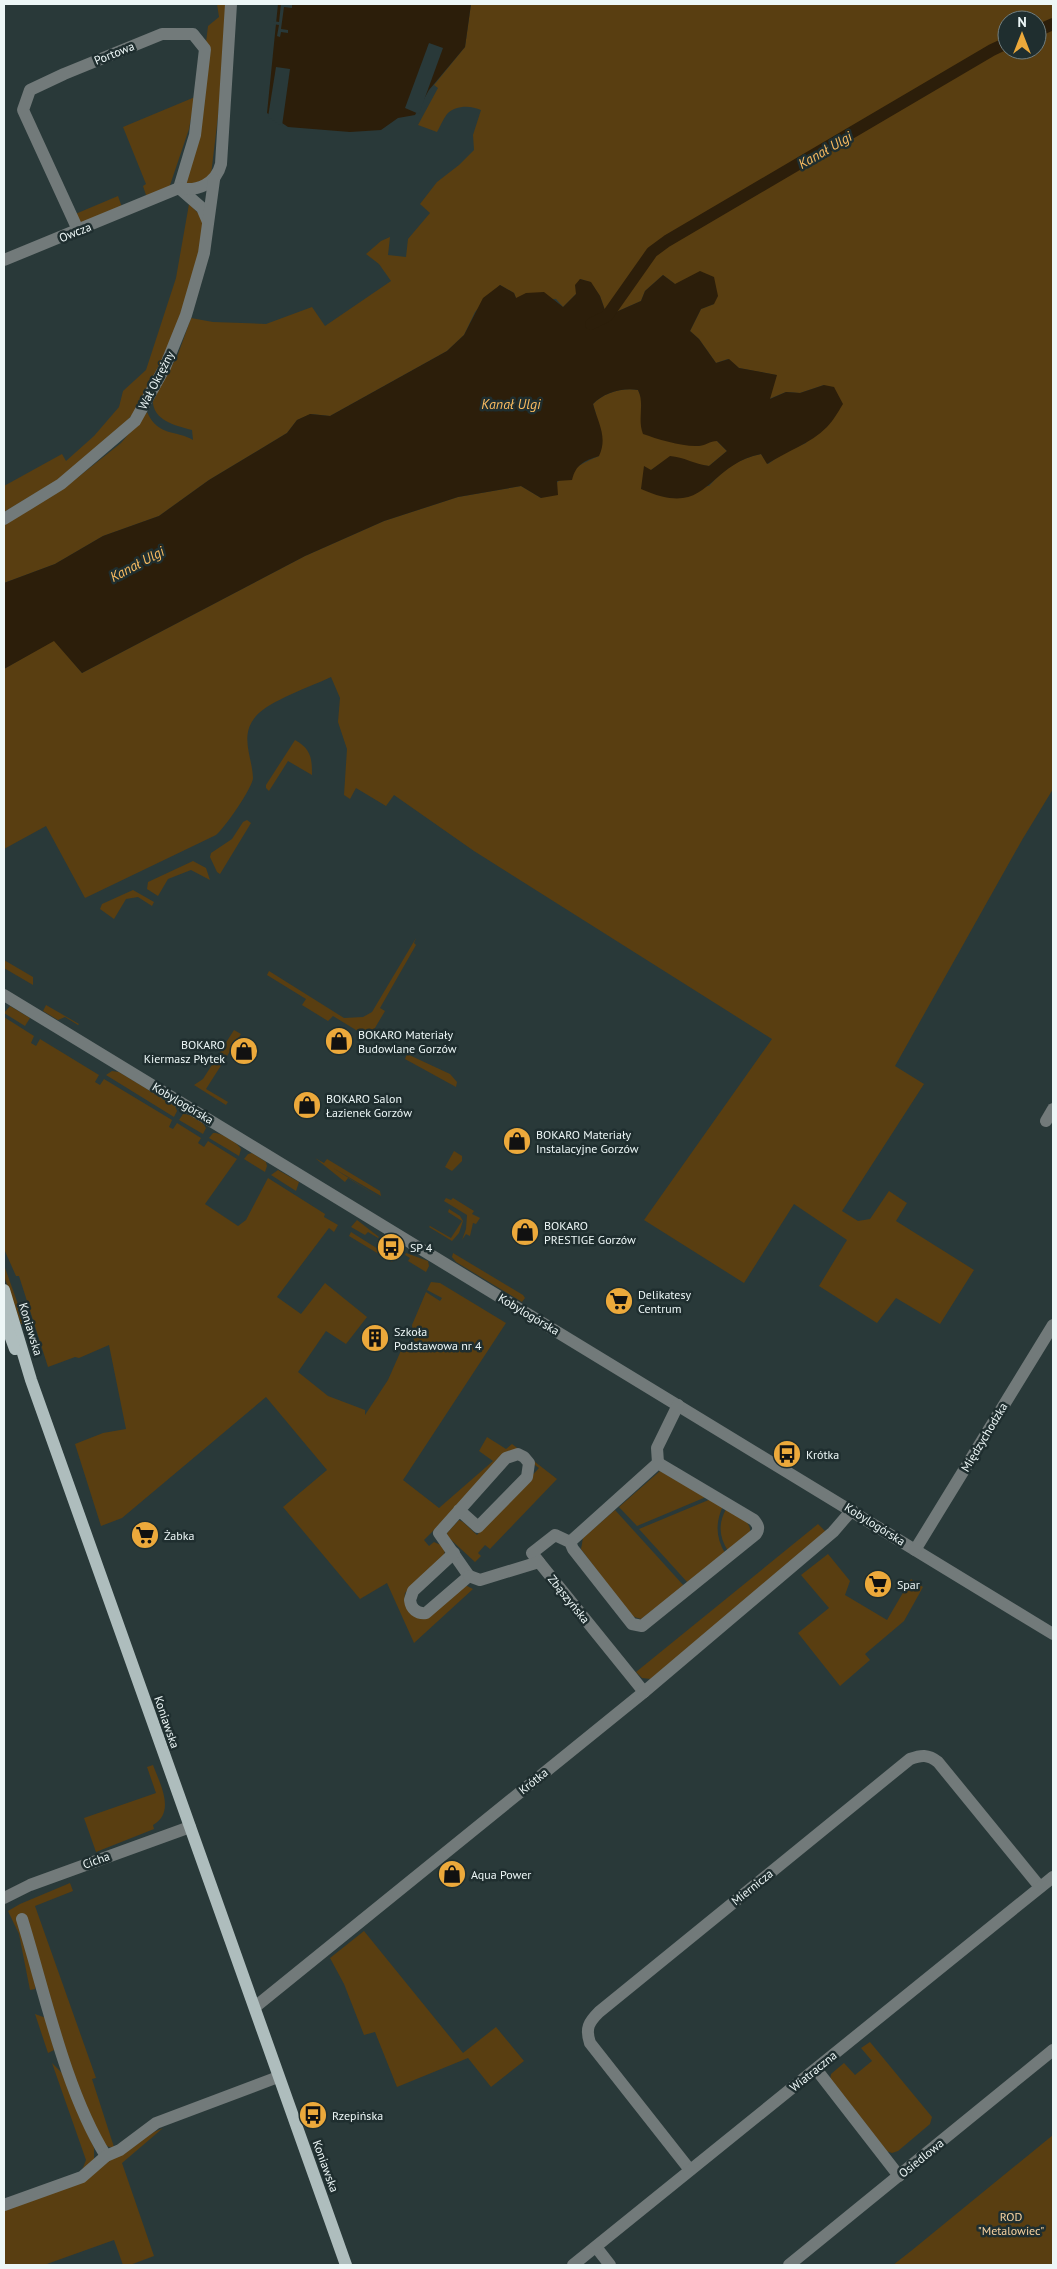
<svg xmlns="http://www.w3.org/2000/svg" width="1057" height="2269" font-family="'PT Sans',sans-serif">
	<style>
		.green { fill: #593e11; fill-rule: evenodd }
		.water { fill: #2c1e0a }
		.pier { fill: #293939 }
		.lines { fill: none; stroke-linecap: round; stroke-linejoin: round }
		.canal { stroke: #2c1e0a; stroke-width: 12 }
		.minor { stroke: #727a7a; stroke-width: 12 }
		.major { stroke: #aebdbd; stroke-width: 12 }
		.labels { text-anchor: middle; dominant-baseline: central; stroke-width: 5; stroke-linejoin: round; paint-order: stroke }
		.street-label { font-size: 12px; fill: #edf7f7; stroke: #1f2e2f }
		.poi-label { font-size: 12px; fill: #edf7f7; stroke: #1f2e2f; text-anchor: start }
		.park-label { font-size: 12px; fill: #f8d3a1; stroke: #1f2e2f }
		.water-label { font-size: 14px; font-style: italic; fill: #f8bb60; stroke: #1f2e2f }
	</style>
	<rect width="100%" height="100%" fill="#293939"/>
	<!-- green -->
	<g class="green">
		<polygon points="217,4 229,4 225,57 211,175 207,179 179,188 195,135 208,26 219,17"/>
		<path d="M471,4H1053V789L1022,840L895,1066L924,1084L842,1211L858,1221L870,1219L889,1191L907,1203L896,1221L974,1270L940,1324L896,1298L877,1323L819,1286L847,1240L794,1204L744,1283L644,1220L772,1039L474,851L394,795L386,806L356,788L350,799L344,795L347,749L338,722L340,698L331,677C312,686 269,701 256,716C239,736 252,755 253,778C253,787 224,829 216,835L85,898L46,826L4,849V669L54,640L82,673L305,556L384,521L458,497L521,486L541,498C557,481 577,464 599,456L596,414L593,404C603,393 623,387 638,390L642,399L641,418L699,446L710,441H717L727,451L709,466L665,461L651,470L641,489L709,486C724,469 738,459 761,454L768,464L785,452L806,443L824,385L800,393L786,392L769,399L776,375L739,368L728,359L716,363L699,339L690,331L701,309L714,304L675,284L663,275L645,291L641,301L607,316L600,296L590,282L580,279L576,294L563,307L556,299L516,298L514,293L500,285L475,312L464,335L447,351L330,416L311,414L297,420L287,433L209,480L159,516L103,536L55,564L4,583V523L77,478L121,443L147,412C158,437 177,430 193,440L192,430C174,425 150,420 153,396L177,357L191,318L213,322L266,324L312,307L325,326L391,281L379,264L366,254L381,241L390,237L388,255L406,257L408,239L430,213L420,204L437,182L459,165L474,150L473,135L481,110C471,105 455,105 447,114C443,119 440,127 437,132L418,125L438,88L434,85L465,47ZM1007,20H1037V50H1007Z"/>
		<polygon points="195,97 189,129 168,191 147,198 143,186 146,184 123,127"/>
		<polygon points="118,196 123,210 77,226 73,215"/>
		<polygon points="189,204 205,220 204,253 176,335 134,413 101,449 75,470 4,512 4,486 62,454 66,461 94,436 119,407 123,391 146,370 176,278"/>
		<path d="M295,740C311,749 312,758 312,775L288,761L269,791L266,788V785Z"/>
		<polygon points="247,820 251,823 220,874 217,872 210,857 211,853 232,839 243,822"/>
		<polygon points="193,861 206,868 210,880 191,870 168,879 158,896 147,889 148,882"/>
		<polygon points="133,890 154,902 152,906 138,897 126,899 114,919 100,909 102,904"/>
		<polygon points="416,938 414,943 416,945 380,1008 385,1011 369,1038 333,1016 328,1021 302,1005 306,999 267,975 269,971 344,1018 363,1017 372,1012"/>
		<polygon points="4,960 33,977 33,985 4,968"/>
		<polygon points="46,1005 79,1024 78,1025 65,1017 58,1020 43,1011"/>
		<polygon points="10,1006 30,1018 25,1026 4,1013"/>
		<path d="M4,1017L34,1036L31,1043L36,1046L40,1039L99,1075L95,1082L100,1085L104,1079L172,1120L169,1127L173,1129L177,1123L201,1138L198,1143L204,1147L208,1141L237,1159L205,1204L238,1226L246,1220L268,1178L325,1214L324,1217L338,1225L334,1232L329,1228L277,1297L301,1314L325,1283L367,1317L346,1344L326,1331L298,1372L328,1396L365,1410V1415L388,1380L403,1346H410L414,1340L412,1325L426,1292L440,1301L442,1298L427,1290L431,1282L440,1283L506,1323L403,1480L439,1508L493,1461L479,1451L487,1437L506,1449L512,1444L557,1479L490,1549L485,1545L478,1553L481,1556L475,1562L448,1537L447,1533L459,1520L463,1522L477,1535L539,1468L514,1450L424,1540L429,1546L434,1542L443,1546L445,1548L444,1557L405,1593C403,1607 412,1620 426,1618L465,1585L473,1589L414,1643L387,1583L360,1599L283,1507L327,1470L266,1397L122,1518L101,1526L75,1444L103,1433L126,1429L109,1345L79,1358L75,1357L48,1367L19,1276H16L4,1249Z"/>
		<polygon points="234,1030 241,1034 206,1089 228,1102 226,1105 194,1085 203,1079"/>
		<polygon points="407,1054 450,1074 457,1082 456,1087 405,1059"/>
		<polygon points="112,1071 119,1072 175,1106 177,1111 174,1117 106,1075"/>
		<path d="M183,1114C191,1114 203,1121 206,1128L203,1134L179,1120Z"/>
		<path d="M213,1133C221,1132 237,1142 241,1149L239,1156L209,1138Z"/>
		<polygon points="454,1151 462,1156 462,1161 452,1171 445,1167"/>
		<polygon points="252,1153 266,1162 267,1166 265,1172 244,1159 248,1154"/>
		<polygon points="315,1158 324,1163 327,1159 380,1191 381,1196 333,1168 382,1199 348,1178 345,1182"/>
		<polygon points="278,1170 299,1182 296,1191 271,1175"/>
		<polygon points="446,1198 451,1200 453,1198 474,1211 472,1214 480,1218 476,1224 473,1223 470,1236 466,1234 462,1240 466,1229 467,1215 444,1201"/>
		<polygon points="449,1209 460,1216 463,1221 459,1233 452,1241 429,1227 430,1226 451,1238 462,1221 448,1212"/>
		<polygon points="357,1220 379,1237 378,1238 368,1232 365,1235 351,1227"/>
		<polygon points="351,1232 394,1259 392,1262 349,1236"/>
		<polygon points="406,1253 428,1261 429,1266 426,1272 408,1261 410,1258 405,1255"/>
		<polygon points="453,1253 523,1295 525,1298 522,1302 456,1262 452,1257"/>
		<polygon points="4,1265 25,1324 21,1324 4,1276"/>
		<polygon points="660,1471 706,1497 637,1526 619,1507"/>
		<path d="M711,1499L723,1506C715,1523 716,1538 725,1553L688,1583L639,1529Z"/>
		<path d="M726,1509C735,1514 752,1520 750,1533L728,1551C719,1537 718,1524 726,1509Z"/>
		<polygon points="615,1510 684,1586 641,1619 631,1616 581,1549 583,1538"/>
		<polygon points="818,1524 826,1532 651,1679 642,1678 636,1672"/>
		<polygon points="828,1554 850,1581 845,1595 887,1620 911,1579 923,1587 904,1621 865,1654 870,1660 840,1686 798,1633 829,1608 801,1575"/>
		<path d="M153,1765C160,1784 176,1812 153,1825L154,1829L96,1852L84,1818L156,1793L147,1767Z"/>
		<path d="M70,1883L73,1891L35,1906L96,2078L92,2079L114,2147C103,2149 99,2136 94,2128L35,1982V1989L30,1990L19,1934L8,1911L20,1904Z"/>
		<polygon points="364,1931 463,2053 496,2027 524,2061 491,2087 468,2058 397,2087 375,2032 364,2035 344,1984 330,1958"/>
		<polygon points="35,2014 46,2018 54,2050 48,2053"/>
		<polygon points="870,2042 932,2117 930,2124 898,2151 892,2153 886,2151 830,2080 831,2074 844,2063 855,2075 872,2061 861,2048"/>
		<polygon points="52,2063 62,2073 94,2148 94,2160 81,2173 86,2160"/>
		<polygon points="163,2128 122,2163 154,2256 130,2265 123,2265 114,2240 44,2265 4,2265 4,2210 95,2170 154,2132"/>
		<polygon points="1053,2135 1053,2265 893,2265 911,2251"/>
	</g>
	<!-- water -->
	<g class="water">
		<polygon points="278,4 471,4 465,47 429,90 415,115 398,118 381,130 350,132 288,127 267,113"/>
		<path d="M700,271L714,277L718,296L714,304L701,309L690,331L699,339L716,363L729,359L739,368L777,375L770,399L786,392L800,393L824,385L834,387L843,404C838,412 833,421 827,427C810,444 787,451 767,464L761,454C704,466 710,520 641,489L644,466L651,470L670,456C684,457 694,464 709,466L727,451L717,441C710,441 705,446 698,446C683,447 657,439 643,434C637,419 645,404 638,390C623,387 603,393 593,404C598,423 608,437 599,456C584,461 576,464 572,480L557,481L558,495L541,498L521,486L458,497L384,521L305,556L82,673L54,641L4,669V583L55,564L103,536L159,516L209,480L287,433L297,420L310,414L330,416L447,351L464,335L483,298L500,285L514,293L516,298L526,293L544,292L563,307L576,294L575,285L580,279L591,282L600,296L607,316L641,301L645,291L663,275L675,284Z"/>
	</g>
	<!-- pier -->
	<g class="pier">
		<polygon points="281,4 292,5 292,8 284,7 281,29 288,30 288,33 281,32 280,37 277,36 279,25 273,24 273,21 279,22"/>
		<polygon points="429,43 443,48 419,114 405,108"/>
		<polygon points="276,67 290,69 282,126 268,117"/>
	</g>
	<g class="lines">
		<!-- canal -->
		<g class="canal">
			<polyline points="1037,31 1053,24"/>
			<polyline points="591,324 607,316 652,252 667,241 992,50 1007,43"/>
		</g>
		<!-- minor -->
		<g class="minor">
			<polyline points="78,230 23,110 30,90 64,74 162,34 193,34 205,49 195,135 179,188 202,208 208,222"/>
			<path d="M4,260L179,188C197,192 216,184 221,164L231,4"/>
			<polyline points="4,519 61,484 135,421 165,367 186,315 204,253 214,180"/>
			<polyline points="4,995 1053,1634"/>
			<polyline points="1046,1121 1053,1109"/>
			<polyline points="658,1463 657,1448 678,1405"/>
			<polyline points="459,1510 478,1527 527,1477 529,1463 524,1457 518,1454 506,1458 439,1533 469,1576"/>
			<polyline points="915,1550 1053,1325"/>
			<path d="M454,1553L413,1591L410,1600C411,1609 417,1614 426,1613L469,1576"/>
			<path d="M539,1562L532,1553L555,1535L570,1542L573,1549L632,1624L642,1626L756,1534C760,1528 758,1525 754,1520L658,1463L570,1542"/>
			<polyline points="469,1576 480,1580 539,1562 644,1692"/>
			<polyline points="4,1898 30,1885 190,1827"/>
			<path d="M22,1919C45,1993 65,2090 106,2156"/>
			<polyline points="255,2007 644,1692 833,1532 852,1510"/>
			<polyline points="816,2069 899,2176"/>
			<path d="M690,2170L590,2043C585,2028 589,2022 599,2012L910,1759C921,1755 928,1754 938,1762L1040,1887"/>
			<polyline points="4,2205 82,2177 106,2156 120,2150 156,2123 278,2077"/>
			<polyline points="596,2247 610,2265"/>
			<polyline points="573,2265 1053,1877"/>
			<polyline points="789,2265 1053,2050"/>
		</g>
		<!-- major -->
		<g class="major">
			<polyline points="4,1290 31,1380 346,2265"/>
			<polyline points="4,1319 15,1349"/>
		</g>
	</g>
	<!-- icons -->
	<defs>
		<symbol id="shop-disc" viewBox="-11 -11 22 22"><circle r="9.5" fill="#eca93b" stroke="#1f2e2f"/><path d="M-5-2.5h2.3a2.7 3.5 0 0 1 5.4 0H5L5.5 6h-11ZM-1.5-2.5h3a1.5 2.3 0 0 0-3 0Z" fill="#111"/></symbol>
		<symbol id="bus-disc" viewBox="-11 -11 22 22"><circle r="9.5" fill="#eca93b" stroke="#1f2e2f"/><path d="M-5-6H5V4H4V6H2V4H-2V6H-4V4H-5ZM-3.5-4V0h7V-4ZM-3.5 1.2v1.5H-2V1.2ZM2 1.2v1.5H3.5V1.2Z" fill="#111"/></symbol>
		<symbol id="supermarket-disc" viewBox="-11 -11 22 22"><circle r="9.5" fill="#eca93b" stroke="#1f2e2f"/><path d="M-6-5.5h2.5l.6 2H6L4.5 2H-2.5L-4.4-4H-6ZM-1.5 3.2a1.3 1.3 0 1 0 .1 0ZM3 3.2a1.3 1.3 0 1 0 .1 0Z" fill="#111"/></symbol>
		<symbol id="building-disc" viewBox="-11 -11 22 22"><circle r="9.5" fill="#eca93b" stroke="#1f2e2f"/><path d="M-4-6H4V6H1V3H-1V6H-4ZM-2.5-4.3h1.7v1.8h-1.7ZM.8-4.3h1.7v1.8H.8ZM-2.5-1h1.7V.8h-1.7ZM.8-1h1.7V.8H.8Z" fill="#111"/></symbol>
	</defs>
	<g fill-rule="evenodd">
		<use href="#shop-disc" x="323" y="1025" width="32" height="32"/>
		<use href="#shop-disc" x="228" y="1035" width="32" height="32"/>
		<use href="#shop-disc" x="291" y="1089" width="32" height="32"/>
		<use href="#shop-disc" x="501" y="1125" width="32" height="32"/>
		<use href="#shop-disc" x="509" y="1216" width="32" height="32"/>
		<use href="#bus-disc" x="375" y="1231" width="32" height="32"/>
		<use href="#supermarket-disc" x="603" y="1285" width="32" height="32"/>
		<use href="#building-disc" x="359" y="1322" width="32" height="32"/>
		<use href="#bus-disc" x="771" y="1438" width="32" height="32"/>
		<use href="#supermarket-disc" x="129" y="1519" width="32" height="32"/>
		<use href="#supermarket-disc" x="862" y="1568" width="32" height="32"/>
		<use href="#shop-disc" x="436" y="1858" width="32" height="32"/>
		<use href="#bus-disc" x="297" y="2099" width="32" height="32"/>
	</g>
	<g class="labels">
		<!-- street labels -->
		<g class="street-label">
			<text transform="translate(114 53) rotate(-22)">Portowa</text>
			<text transform="translate(75 232) rotate(-22)">Owcza</text>
			<text transform="translate(156 380) rotate(-63)">Wał Okrężny</text>
			<text transform="translate(183 1103) rotate(31)">Kobylogórska</text>
			<text transform="translate(529 1314) rotate(31)">Kobylogórska</text>
			<text transform="translate(31 1329) rotate(73)">Koniawska</text>
			<text transform="translate(984 1437) rotate(-59)">Międzychodzka</text>
			<text transform="translate(875 1524) rotate(32)">Kobylogórska</text>
			<text transform="translate(569 1599) rotate(51)">Zbąszyńska</text>
			<text transform="translate(167 1722) rotate(71)">Koniawska</text>
			<text transform="translate(533 1781) rotate(-39)">Krótka</text>
			<text transform="translate(96 1860) rotate(-20)">Cicha</text>
			<text transform="translate(752 1887) rotate(-39)">Miernicza</text>
			<text transform="translate(813 2071) rotate(-39)">Wiatraczna</text>
			<text transform="translate(921 2158) rotate(-39)">Osiedlowa</text>
			<text transform="translate(326 2166) rotate(70)">Koniawska</text>
		</g>
		<!-- poi labels -->
		<g class="poi-label">
			<text x="358" y="1034">BOKARO Materiały<tspan x="358" dy="14">Budowlane Gorzów</tspan></text>
			<text x="225" y="1044" text-anchor="end">BOKARO<tspan x="225" dy="14">Kiermasz Płytek</tspan></text>
			<text x="326" y="1098">BOKARO Salon<tspan x="326" dy="14">Łazienek Gorzów</tspan></text>
			<text x="536" y="1134">BOKARO Materiały<tspan x="536" dy="14">Instalacyjne Gorzów</tspan></text>
			<text x="544" y="1225">BOKARO<tspan x="544" dy="14">PRESTIGE Gorzów</tspan></text>
			<text x="410" y="1247">SP 4</text>
			<text x="638" y="1294">Delikatesy<tspan x="638" dy="14">Centrum</tspan></text>
			<text x="394" y="1331">Szkoła<tspan x="394" dy="14">Podstawowa nr 4</tspan></text>
			<text x="806" y="1454">Krótka</text>
			<text x="164" y="1535">Żabka</text>
			<text x="897" y="1584">Spar</text>
			<text x="471" y="1874">Aqua Power</text>
			<text x="332" y="2115">Rzepińska</text>
		</g>
		<!-- park labels -->
		<g class="park-label">
			<text x="1011" y="2216">ROD<tspan x="1011" dy="14">"Metalowiec"</tspan></text>
		</g>
		<!-- water labels -->
		<g class="water-label">
			<text transform="translate(825 150) rotate(-30)">Kanał Ulgi</text>
			<text x="511" y="404">Kanał Ulgi</text>
			<text transform="translate(137 564) rotate(-28)">Kanał Ulgi</text>
		</g>
	</g>
	<!-- border -->
	<rect width="1057" height="2269" fill="none" stroke="#edf7f7" stroke-width="10"/>
	<!-- north arrow -->
	<g transform="translate(1022 35)"><circle r="24" fill="#1f2e2f" stroke="#717e7f"/>
	<path d="M0-4L9 19L0 12L-9 19Z" fill="#eca93b"/>
	<text y="-8" font-size="14" font-weight="bold" text-anchor="middle" fill="#edf7f7">N</text>
	</g>
</svg>
